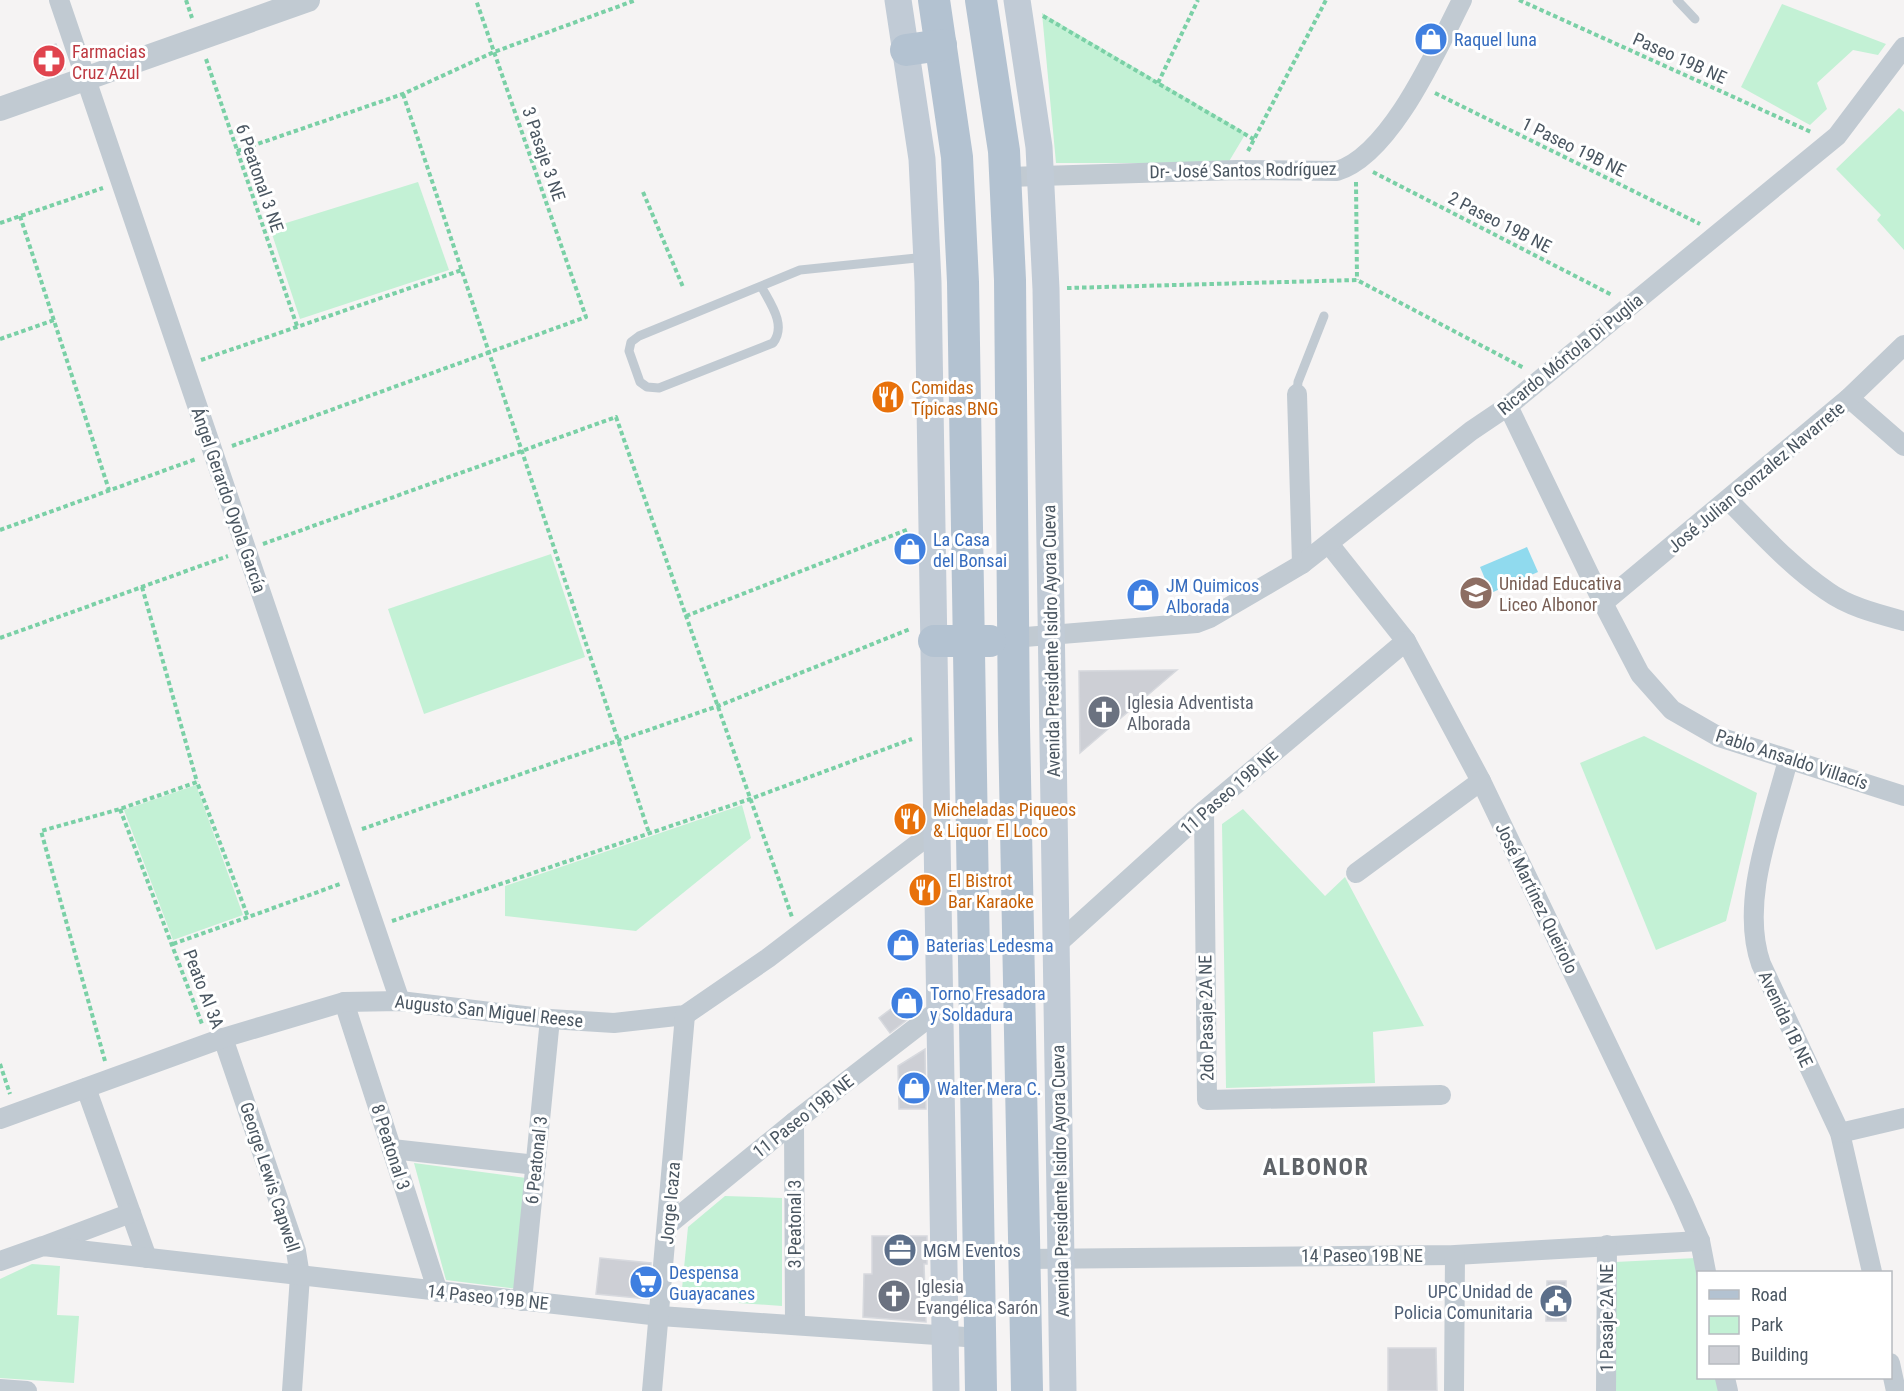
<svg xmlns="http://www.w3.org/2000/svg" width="1904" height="1391" font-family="'Roboto Condensed',sans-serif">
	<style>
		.green { fill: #c3f1d5 }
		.water { fill: #90daee }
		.building { fill: #cdcfd5; stroke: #d7d9de; stroke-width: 1.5 }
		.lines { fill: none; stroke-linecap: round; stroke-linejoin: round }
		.path { stroke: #7ad0a6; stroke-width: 4; stroke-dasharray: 4.5 3; stroke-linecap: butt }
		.service { stroke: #c1cad2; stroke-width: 9 }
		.minor { stroke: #c1cad2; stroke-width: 20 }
		.tertiary { stroke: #c1cad2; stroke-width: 24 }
		.secondary { stroke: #c1cbd6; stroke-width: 27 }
		.primary { stroke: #b3c2d1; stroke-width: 32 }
		.labels { text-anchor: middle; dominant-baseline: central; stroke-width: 6; stroke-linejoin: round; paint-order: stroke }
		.shop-label { font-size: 18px; fill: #366cbe; stroke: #fff; text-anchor: start }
		.health-label { font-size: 18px; fill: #be3a42; stroke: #fff; text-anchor: start }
		.street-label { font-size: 18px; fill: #4a5661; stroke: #fff }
		.food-label { font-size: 18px; fill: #c56008; stroke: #fff; text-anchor: start }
		.education-label { font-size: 18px; fill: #785e54; stroke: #fff; text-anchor: start }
		.worship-label { font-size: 18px; fill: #5b616d; stroke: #fff; text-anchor: start }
		.service-label { font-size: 18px; fill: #4e5e75; stroke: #fff; text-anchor: start }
		.district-label { font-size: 24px; font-weight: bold; letter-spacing: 1.5px; fill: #5f6368; stroke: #fff }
	</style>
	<rect width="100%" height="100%" fill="#f5f3f3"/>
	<!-- green -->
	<g class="green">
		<polygon points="1782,4 1886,44 1878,55 1853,50 1817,83 1827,109 1810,125 1741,87"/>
		<polygon points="1042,13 1246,133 1228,163 1056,163"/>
		<polygon points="1899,108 1904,112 1904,250 1877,220 1881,215 1836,169"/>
		<polygon points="418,182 449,270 300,319 270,228"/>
		<polygon points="551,554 585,657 424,714 388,609"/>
		<polygon points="1644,736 1757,793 1726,921 1656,950 1580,763"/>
		<polygon points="196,785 243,915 173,940 124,810"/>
		<polygon points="742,805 751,838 636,931 505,916 505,886"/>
		<polygon points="1243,809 1325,896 1345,877 1424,1026 1373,1032 1375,1083 1226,1088 1222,824"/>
		<polygon points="414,1163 526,1178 518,1289 446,1280"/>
		<polygon points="725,1196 782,1198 782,1306 681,1299 688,1227"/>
		<polygon points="1696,1258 1698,1273 1698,1378 1718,1378 1720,1391 1613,1391 1615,1262"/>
		<polygon points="32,1264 60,1266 57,1315 79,1316 74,1383 0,1378 0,1279"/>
	</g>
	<!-- water -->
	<polygon class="water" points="1527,547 1538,572 1491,593 1480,567"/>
	<!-- building -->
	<g class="building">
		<polygon points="56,44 65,69 43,77 34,52"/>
		<polygon points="1177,670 1080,753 1079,671"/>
		<polygon points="915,991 916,1013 890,1033 879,1018"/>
		<polygon points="925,1049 926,1109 899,1109 898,1066"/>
		<polygon points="872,1236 927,1236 927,1264 924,1264 926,1322 863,1317 864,1274 872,1274"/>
		<polygon points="600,1258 651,1263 648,1299 596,1294"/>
		<polygon points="1547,1281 1566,1281 1566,1321 1546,1321"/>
		<polygon points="1388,1348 1436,1348 1437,1391 1388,1391"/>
	</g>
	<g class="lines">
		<!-- path -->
		<g class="path">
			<polyline points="186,0 192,18"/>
			<polyline points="1519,0 1811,132"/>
			<polyline points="1043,16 1255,140"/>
			<polyline points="206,59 297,326"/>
			<polyline points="1158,83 1198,0"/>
			<polyline points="1435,93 1700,224"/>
			<polyline points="403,94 649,833"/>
			<polyline points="237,151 403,94 494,52 636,0"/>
			<polyline points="1248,151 1326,0"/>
			<polyline points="1373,172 1612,295"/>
			<polyline points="1356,182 1357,280"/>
			<polyline points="643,192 683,287"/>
			<polyline points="20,216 109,490"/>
			<polyline points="0,223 103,188"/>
			<polyline points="1067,288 1357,280 1524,368"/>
			<polyline points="0,339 54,320"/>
			<polyline points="201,360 462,270"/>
			<polyline points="232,446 586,317 476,0"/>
			<polyline points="0,530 196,459"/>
			<polyline points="263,544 616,417 792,917"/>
			<polyline points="142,587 197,782"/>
			<polyline points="686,616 909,529"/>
			<polyline points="0,638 228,556"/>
			<polyline points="120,809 202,1024"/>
			<polyline points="362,829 718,706 910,629"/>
			<polyline points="392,921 750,799 912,739"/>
			<polyline points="173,944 340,884"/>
			<polyline points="105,1061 41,831 120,809 197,782 248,917"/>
			<polyline points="0,1064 10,1094"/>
		</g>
		<!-- service -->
		<g class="service">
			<polyline points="1677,0 1695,19"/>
			<path d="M761,286C770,303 787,325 773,343L659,388L647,387L640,382L629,351L631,342L639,336L800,270L926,257"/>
			<polyline points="1297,394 1298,382 1324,316"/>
		</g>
		<!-- minor -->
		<g class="minor">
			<polyline points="59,0 400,1001"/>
			<path d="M1005,177L1237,170L1337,171C1391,155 1437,49 1462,0"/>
			<polyline points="1297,394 1302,564"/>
			<polyline points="1849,398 1904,446"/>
			<polyline points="1508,406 1603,603 1640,674 1672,710 1719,737 1904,796"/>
			<path d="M1729,501C1760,532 1790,566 1827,591C1849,607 1878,614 1904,621"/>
			<polyline points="1329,544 1406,641 1481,781 1683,1202 1700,1241 1706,1272"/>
			<polyline points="1603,603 1849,398 1904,345"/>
			<polyline points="1013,638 1197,623 1210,618 1302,564 1471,431 1508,406 1837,136 1904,47"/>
			<path d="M1788,760C1772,823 1739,901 1761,964L1840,1133L1872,1272"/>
			<polyline points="1204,811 1207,1100 1441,1095"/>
			<polyline points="1356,873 1481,781"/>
			<polyline points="1056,945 1204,811 1406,641"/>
			<polyline points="344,1002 438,1292"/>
			<polyline points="223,1038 296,1251 300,1276 292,1391"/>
			<polyline points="86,1088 147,1258"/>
			<polyline points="0,1119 223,1038 344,1002 400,1001 550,1019 614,1023 685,1015 768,958 937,829"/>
			<polyline points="794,1122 795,1325"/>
			<polyline points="1840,1133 1904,1118"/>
			<polyline points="392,1149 536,1165"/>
			<polyline points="668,1225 794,1122 940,1009"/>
			<polyline points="46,1245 131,1213"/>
			<polyline points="1024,1259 1455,1255 1700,1241"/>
			<polyline points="0,1261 43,1246 660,1316 980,1338"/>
			<polyline points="522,1301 550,1019"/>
			<polyline points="1890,1363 1896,1391"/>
			<polyline points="1725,1378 1728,1391"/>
			<polyline points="0,1389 27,1391"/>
			<polyline points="652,1391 685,1015"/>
			<polyline points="1454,1391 1455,1255"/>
			<polyline points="1606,1391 1607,1245"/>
		</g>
		<!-- tertiary -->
		<polyline class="tertiary" points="0,109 308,0"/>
		<!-- secondary -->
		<g class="secondary">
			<polyline points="898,0 922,159 928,282 946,1391"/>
			<polyline points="1017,0 1039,147 1046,289 1063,1391"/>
		</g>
		<!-- primary -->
		<g class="primary">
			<polyline points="934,0 957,157 963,282 981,1391"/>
			<polyline points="981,0 1004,151 1010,280 1014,726 1027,1391"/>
			<polyline points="906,50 941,45"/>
			<polyline points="934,641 990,641"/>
		</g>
	</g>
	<!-- icons -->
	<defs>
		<symbol id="shop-disc" viewBox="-11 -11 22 22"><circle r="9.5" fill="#3f7fe0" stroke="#fff"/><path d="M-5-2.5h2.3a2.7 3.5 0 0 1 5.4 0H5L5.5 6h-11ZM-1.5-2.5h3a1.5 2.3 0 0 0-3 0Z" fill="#fff"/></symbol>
		<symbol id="pharmacy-disc" viewBox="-11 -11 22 22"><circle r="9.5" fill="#e0444e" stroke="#fff"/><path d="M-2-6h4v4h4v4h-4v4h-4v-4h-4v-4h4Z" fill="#fff"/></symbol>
		<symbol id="restaurant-disc" viewBox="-11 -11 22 22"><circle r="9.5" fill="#e8710a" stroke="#fff"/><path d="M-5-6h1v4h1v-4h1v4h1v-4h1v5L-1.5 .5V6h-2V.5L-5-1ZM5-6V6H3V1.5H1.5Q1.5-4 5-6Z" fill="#fff"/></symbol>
		<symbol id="school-disc" viewBox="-11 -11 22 22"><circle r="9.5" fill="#8d6e63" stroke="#fff"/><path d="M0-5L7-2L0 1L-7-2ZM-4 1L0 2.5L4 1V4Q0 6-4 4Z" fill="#fff"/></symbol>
		<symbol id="church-disc" viewBox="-11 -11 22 22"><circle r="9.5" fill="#6b7280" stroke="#fff"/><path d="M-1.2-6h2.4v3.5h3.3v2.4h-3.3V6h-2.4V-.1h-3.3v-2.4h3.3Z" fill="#fff"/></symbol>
		<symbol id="office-disc" viewBox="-11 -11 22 22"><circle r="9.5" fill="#5c6f8a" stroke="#fff"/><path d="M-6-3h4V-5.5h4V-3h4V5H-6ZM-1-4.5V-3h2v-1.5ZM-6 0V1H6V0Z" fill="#fff"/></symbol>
		<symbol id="supermarket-disc" viewBox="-11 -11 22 22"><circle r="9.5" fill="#3f7fe0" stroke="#fff"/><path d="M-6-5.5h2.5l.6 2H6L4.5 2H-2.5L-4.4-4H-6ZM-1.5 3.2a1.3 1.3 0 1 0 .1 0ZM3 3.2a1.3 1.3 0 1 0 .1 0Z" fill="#fff"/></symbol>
		<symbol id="civic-disc" viewBox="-11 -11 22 22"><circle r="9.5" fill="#5c6f8a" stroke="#fff"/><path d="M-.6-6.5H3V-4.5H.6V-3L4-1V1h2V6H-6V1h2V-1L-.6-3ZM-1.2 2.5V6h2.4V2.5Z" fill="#fff"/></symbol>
	</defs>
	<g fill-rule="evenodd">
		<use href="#shop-disc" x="1412" y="20" width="38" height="38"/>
		<use href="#pharmacy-disc" x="30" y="42" width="38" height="38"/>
		<use href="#restaurant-disc" x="869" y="378" width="38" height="38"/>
		<use href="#shop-disc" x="891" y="530" width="38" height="38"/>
		<use href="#school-disc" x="1457" y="574" width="38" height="38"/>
		<use href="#shop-disc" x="1124" y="576" width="38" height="38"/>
		<use href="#church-disc" x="1085" y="693" width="38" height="38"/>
		<use href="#restaurant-disc" x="891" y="800" width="38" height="38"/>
		<use href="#restaurant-disc" x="906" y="871" width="38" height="38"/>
		<use href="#shop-disc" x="884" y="926" width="38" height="38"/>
		<use href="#shop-disc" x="888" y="984" width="38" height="38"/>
		<use href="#shop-disc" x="895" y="1069" width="38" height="38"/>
		<use href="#office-disc" x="881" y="1231" width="38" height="38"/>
		<use href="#supermarket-disc" x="627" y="1263" width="38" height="38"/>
		<use href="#church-disc" x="875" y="1277" width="38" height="38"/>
		<use href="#civic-disc" x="1537" y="1282" width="38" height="38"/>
	</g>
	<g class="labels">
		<!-- shop labels -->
		<g class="shop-label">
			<text x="1454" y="39">Raquel luna</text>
			<text x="933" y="539">La Casa<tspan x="933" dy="21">del Bonsai</tspan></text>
			<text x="1166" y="585">JM Quimicos<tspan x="1166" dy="21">Alborada</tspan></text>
			<text x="926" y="945">Baterias Ledesma</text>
			<text x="930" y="993">Torno Fresadora<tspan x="930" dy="21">y Soldadura</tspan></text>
			<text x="937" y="1088">Walter Mera C.</text>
			<text x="669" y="1272">Despensa<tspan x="669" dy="21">Guayacanes</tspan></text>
		</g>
		<!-- health labels -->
		<g class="health-label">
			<text x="72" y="51">Farmacias<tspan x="72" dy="21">Cruz Azul</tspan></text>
		</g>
		<!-- street labels -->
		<g class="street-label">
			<text transform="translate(1680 58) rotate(24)">Paseo 19B NE</text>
			<text transform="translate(1574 147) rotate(26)">1 Paseo 19B NE</text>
			<text transform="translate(544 154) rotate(71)">3 Pasaje 3 NE</text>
			<text transform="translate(1243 170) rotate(-1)">Dr- José Santos Rodríguez</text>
			<text transform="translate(260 178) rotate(71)">6 Peatonal 3 NE</text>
			<text transform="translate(1500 222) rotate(27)">2 Paseo 19B NE</text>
			<text transform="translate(1570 354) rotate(-39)">Ricardo Mórtola Di Puglia</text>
			<text transform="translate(1756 477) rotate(-40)">José Julian Gonzalez Navarrete</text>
			<text transform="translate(229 500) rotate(71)">Ángel Gerardo Oyola García</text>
			<text transform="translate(1051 641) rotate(-91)">Avenida Presidente Isidro Ayora Cueva</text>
			<text transform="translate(1792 759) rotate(18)">Pablo Ansaldo Villacís</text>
			<text transform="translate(1229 791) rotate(-41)">11 Paseo 19B NE</text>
			<text transform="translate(1537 898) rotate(64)">José Martínez Queirolo</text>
			<text transform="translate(204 989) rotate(69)">Peato Al 3A</text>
			<text transform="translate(489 1011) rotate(6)">Augusto San Miguel Reese</text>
			<text transform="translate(1206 1018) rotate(-91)">2do Pasaje 2A NE</text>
			<text transform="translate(1786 1019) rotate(65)">Avenida 1B NE</text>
			<text transform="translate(803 1116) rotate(-38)">11 Paseo 19B NE</text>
			<text transform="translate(391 1147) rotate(72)">8 Peatonal 3</text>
			<text transform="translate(536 1160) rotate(-84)">6 Peatonal 3</text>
			<text transform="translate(270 1177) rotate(72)">George Lewis Capwell</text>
			<text transform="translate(1060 1181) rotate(-91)">Avenida Presidente Isidro Ayora Cueva</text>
			<text transform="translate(670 1203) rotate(-85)">Jorge Icaza</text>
			<text transform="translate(794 1224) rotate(-90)">3 Peatonal 3</text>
			<text x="1362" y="1255">14 Paseo 19B NE</text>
			<text transform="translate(488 1297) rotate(6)">14 Paseo 19B NE</text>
			<text transform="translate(1606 1318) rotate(-90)">1 Pasaje 2A NE</text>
		</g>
		<!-- food labels -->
		<g class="food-label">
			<text x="911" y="387">Comidas<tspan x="911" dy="21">Típicas BNG</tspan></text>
			<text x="933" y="809">Micheladas Piqueos<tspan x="933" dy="21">&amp; Liquor El Loco</tspan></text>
			<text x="948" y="880">El Bistrot<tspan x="948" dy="21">Bar Karaoke</tspan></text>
		</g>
		<!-- education labels -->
		<g class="education-label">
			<text x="1499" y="583">Unidad Educativa<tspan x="1499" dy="21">Liceo Albonor</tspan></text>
		</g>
		<!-- worship labels -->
		<g class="worship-label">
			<text x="1127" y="702">Iglesia Adventista<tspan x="1127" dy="21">Alborada</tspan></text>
			<text x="917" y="1286">Iglesia<tspan x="917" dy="21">Evangélica Sarón</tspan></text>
		</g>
		<!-- service labels -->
		<g class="service-label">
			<text x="923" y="1250">MGM Eventos</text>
			<text x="1533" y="1291" text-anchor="end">UPC Unidad de<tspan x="1533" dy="21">Policia Comunitaria</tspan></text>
		</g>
		<!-- district labels -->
		<g class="district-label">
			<text x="1316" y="1167">ALBONOR</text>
		</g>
	</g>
	<!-- legend -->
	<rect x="1697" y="1271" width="195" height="108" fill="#ffffff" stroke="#b7bbc0" stroke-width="1.5"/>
	<rect x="1709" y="1290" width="30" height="9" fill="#b3c2d1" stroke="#b7bbc0" stroke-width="1.5"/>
	<text x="1751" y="1301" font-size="18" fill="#4a5661">Road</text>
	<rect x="1709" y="1316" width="30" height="18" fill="#c3f1d5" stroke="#b7bbc0" stroke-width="1.5"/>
	<text x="1751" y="1331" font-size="18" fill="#4a5661">Park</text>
	<rect x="1709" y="1346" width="30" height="18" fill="#cdcfd5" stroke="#b7bbc0" stroke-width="1.5"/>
	<text x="1751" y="1361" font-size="18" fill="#4a5661">Building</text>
</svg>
